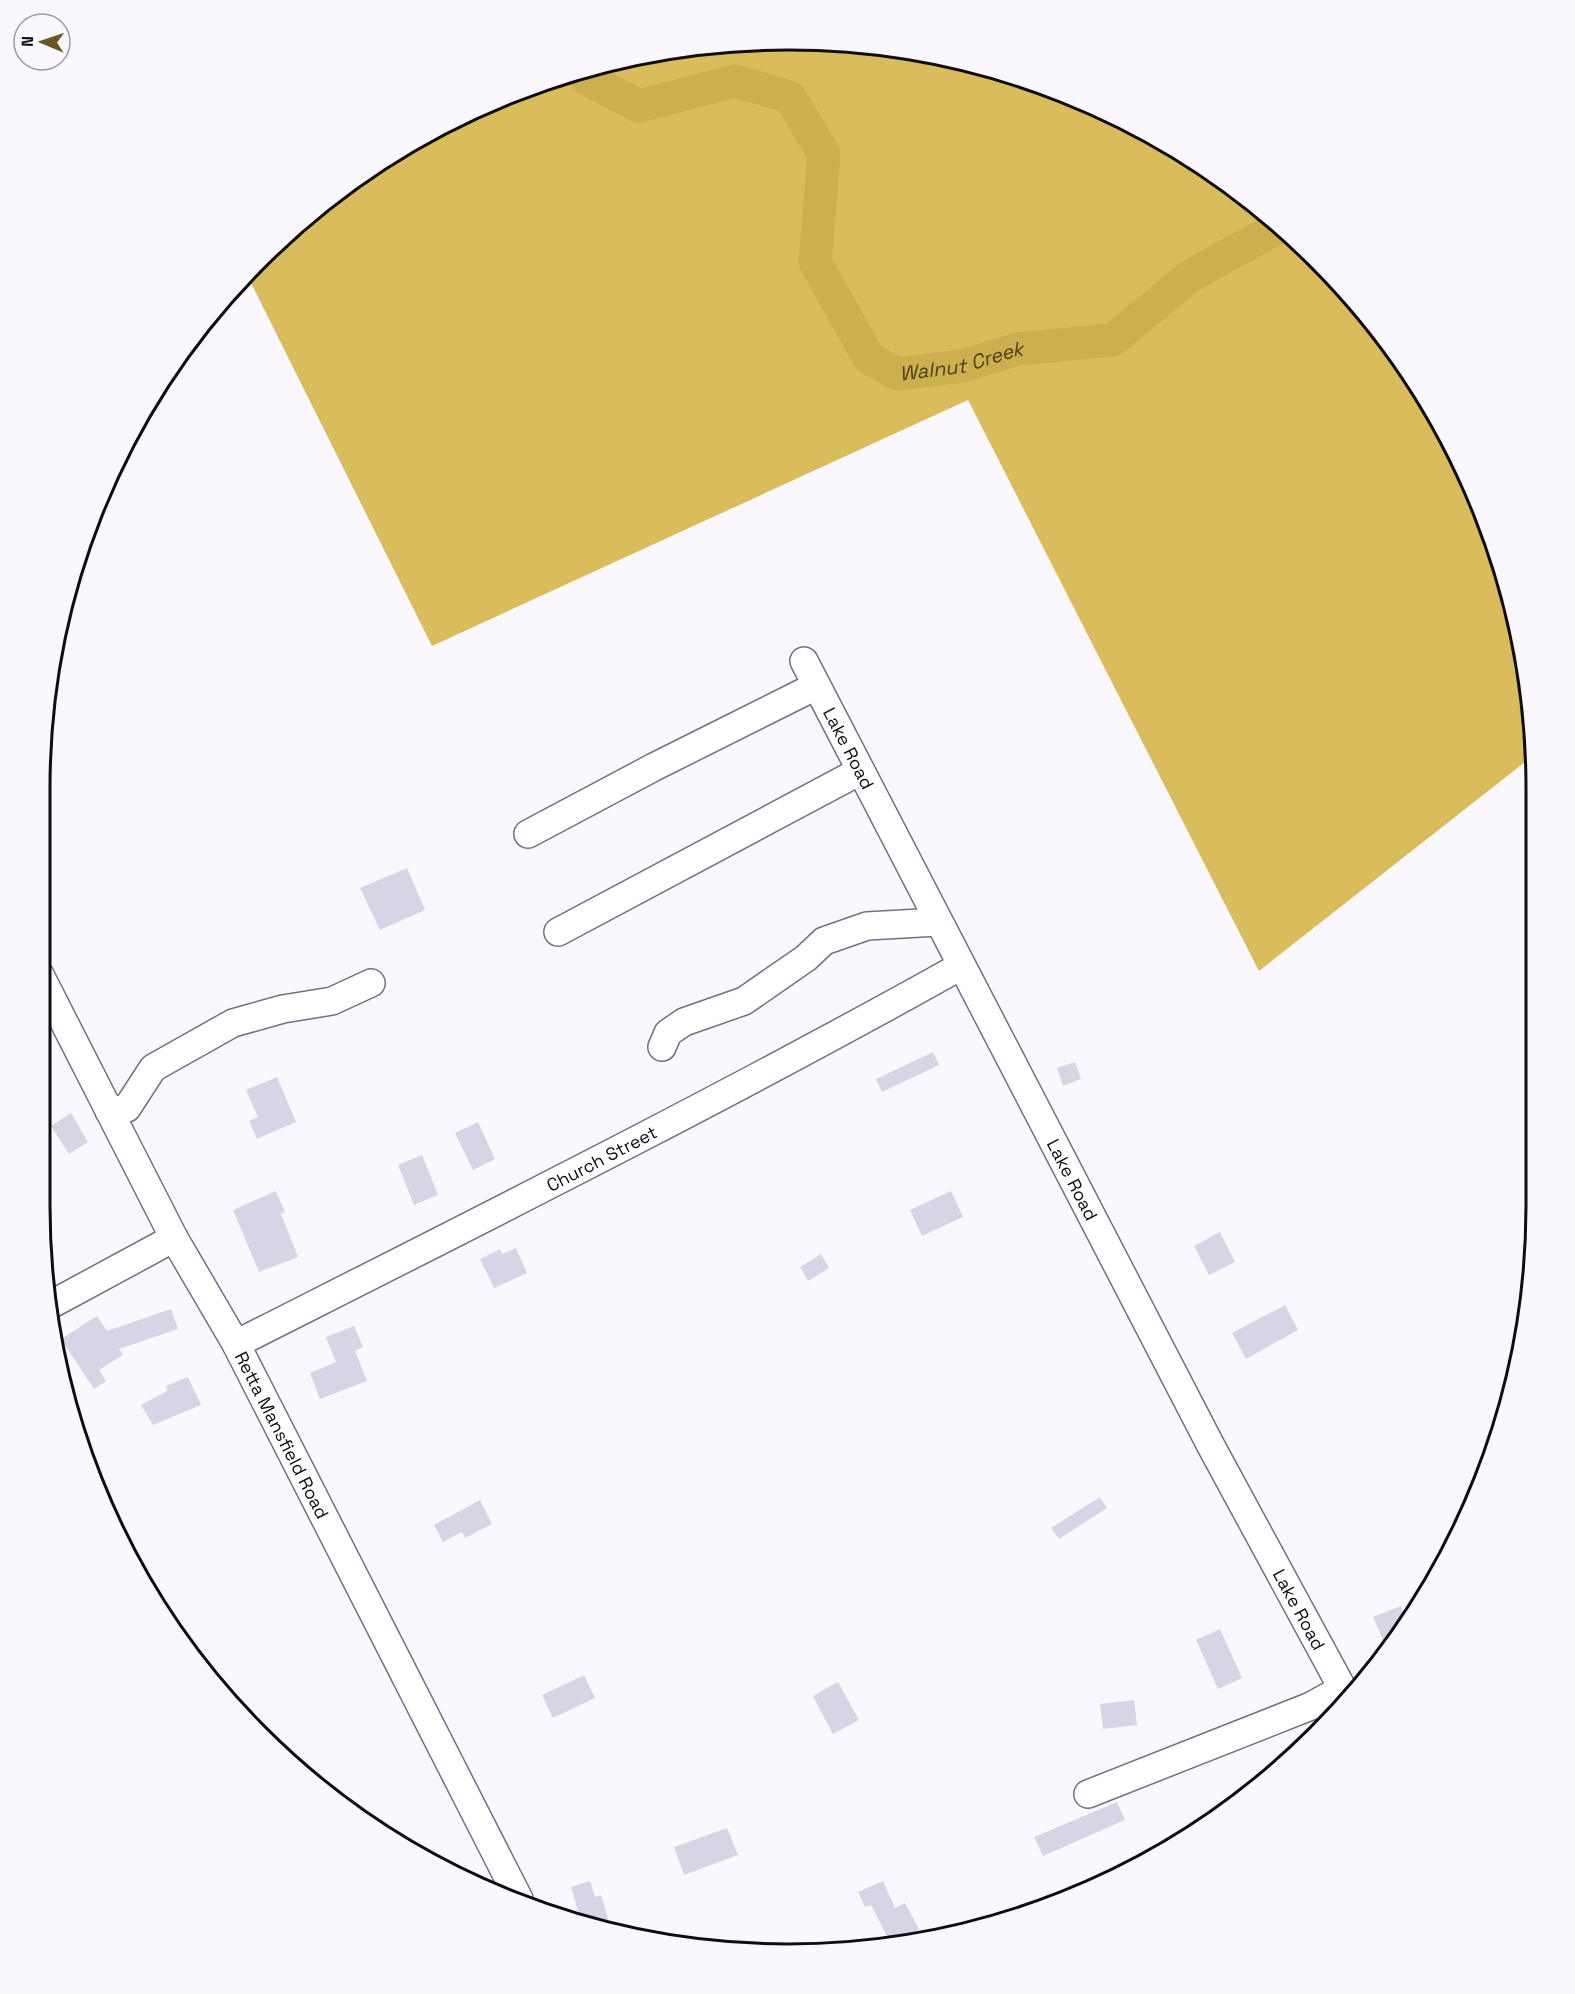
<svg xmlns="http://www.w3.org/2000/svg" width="1575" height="1994" font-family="'Space Grotesk',sans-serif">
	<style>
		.forest { fill: #d9bc5b }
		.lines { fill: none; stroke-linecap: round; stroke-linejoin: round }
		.river { stroke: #ccaf4e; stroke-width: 33 }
		.building { fill: #d9d3e6 }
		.minor-casing { stroke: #756f80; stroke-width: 30 }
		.minor { stroke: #fff; stroke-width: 27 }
		.labels { text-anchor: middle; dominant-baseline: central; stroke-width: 4.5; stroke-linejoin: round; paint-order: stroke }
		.street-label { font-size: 18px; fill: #0f0c13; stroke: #faf7ff }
		.water-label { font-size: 20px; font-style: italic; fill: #4c4017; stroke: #faf7ff }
		.rim { fill: none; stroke: #0f0c13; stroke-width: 3 }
	</style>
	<rect width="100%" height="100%" fill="#faf7ff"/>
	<!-- forest -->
	<polygon class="forest" points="837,41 982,65 1119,116 1243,194 1350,294 1436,414 1510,593 1534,738 1534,755 1259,971 968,400 432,646 246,273 294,225 414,139 547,79 690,45"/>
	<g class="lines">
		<!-- river -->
		<path class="river" id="s1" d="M581,71L587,79L639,106L735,81L790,97L824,154L815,262L869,358L897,374L962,366L1017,349L1113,340L1190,276L1279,227"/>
	</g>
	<!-- building -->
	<g class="building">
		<polygon points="407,868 425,910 380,930 360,888"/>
		<polygon points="933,1052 939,1065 882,1092 876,1079"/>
		<polygon points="1075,1062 1081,1079 1063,1086 1057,1068"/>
		<polygon points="277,1077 296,1122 257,1139 249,1121 258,1117 246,1090"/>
		<polygon points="71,1113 88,1142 69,1154 51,1126"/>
		<polygon points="478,1122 495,1159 473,1170 455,1133"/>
		<polygon points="422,1155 438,1195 414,1205 398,1165"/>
		<polygon points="276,1191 285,1212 281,1214 298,1257 259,1272 233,1210"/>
		<polygon points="951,1191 963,1217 922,1236 910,1210"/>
		<polygon points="1220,1232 1235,1262 1209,1275 1194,1246"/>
		<polygon points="516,1248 527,1273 494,1288 480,1259 500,1249 502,1254"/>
		<polygon points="821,1254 829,1268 808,1281 800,1267"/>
		<polygon points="1285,1305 1298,1330 1246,1359 1232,1333"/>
		<polygon points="171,1309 178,1329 119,1349 123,1355 99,1370 106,1381 94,1389 61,1339 97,1316 107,1331"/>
		<polygon points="354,1326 363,1347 355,1351 367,1381 320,1399 310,1373 336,1362 326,1337"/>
		<polygon points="188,1377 201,1405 153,1425 141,1405 167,1391 166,1386"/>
		<polygon points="1100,1497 1107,1508 1059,1539 1051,1528"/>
		<polygon points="480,1500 492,1524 465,1538 462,1532 443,1542 434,1525"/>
		<polygon points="1401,1606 1408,1624 1387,1649 1373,1617"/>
		<polygon points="1220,1629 1242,1678 1218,1689 1196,1640"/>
		<polygon points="584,1675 595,1698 553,1718 542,1695"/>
		<polygon points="838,1682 859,1720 833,1734 813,1696"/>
		<polygon points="1134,1700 1137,1725 1103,1729 1100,1704"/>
		<polygon points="1117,1802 1125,1820 1043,1856 1034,1837"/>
		<polygon points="727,1828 738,1855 684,1875 674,1847"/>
		<polygon points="590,1881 595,1897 601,1895 612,1932 582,1925 571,1887"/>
		<polygon points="883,1881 895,1908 905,1903 919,1929 897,1941 890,1942 871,1905 865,1907 858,1892"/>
	</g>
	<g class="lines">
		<defs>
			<g id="minor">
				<path id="s2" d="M804,661L1211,1446L1346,1695"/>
				<polyline points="528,834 654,767 816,686"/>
				<polyline points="558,932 860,771"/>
				<path id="s3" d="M40,975L174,1238L236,1344L519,1899"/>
				<polyline points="662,1047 668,1033 684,1022 744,1001 806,958 824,941 867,926 938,922"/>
				<polyline points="109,1111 127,1108 153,1068 233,1023 283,1009 332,1001 371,983"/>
				<polyline points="52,1304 174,1238"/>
				<path id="s4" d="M236,1344C479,1221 723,1099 961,966"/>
				<polyline points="1088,1794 1311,1706 1343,1688"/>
			</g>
		</defs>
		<!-- minor casing -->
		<use href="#minor" class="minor-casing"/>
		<!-- minor -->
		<use href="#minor" class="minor"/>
	</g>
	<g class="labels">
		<!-- street labels -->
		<g class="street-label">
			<text stroke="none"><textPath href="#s2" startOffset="98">Lake Road</textPath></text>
			<text stroke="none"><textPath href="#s4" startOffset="410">Church Street</textPath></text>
			<text stroke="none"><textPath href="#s2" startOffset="584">Lake Road</textPath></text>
			<text stroke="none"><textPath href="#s3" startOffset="520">Retta Mansfield Road</textPath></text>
			<text stroke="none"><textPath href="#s2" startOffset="1070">Lake Road</textPath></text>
		</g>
		<!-- water labels -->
		<g class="water-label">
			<text stroke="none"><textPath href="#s1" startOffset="608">Walnut Creek</textPath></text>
		</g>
	</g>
	<!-- crop -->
	<path d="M0 0H1575V1994H0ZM788 50H788A738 738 0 0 1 1526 788V1206A738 738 0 0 1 788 1944H788A738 738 0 0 1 50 1206V788A738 738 0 0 1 788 50Z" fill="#faf7ff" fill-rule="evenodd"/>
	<path class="rim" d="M788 50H788A738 738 0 0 1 1526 788V1206A738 738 0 0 1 788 1944H788A738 738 0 0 1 50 1206V788A738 738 0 0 1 788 50Z"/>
	<!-- north arrow -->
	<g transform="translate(42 42) rotate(272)"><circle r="28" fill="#faf7ff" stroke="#9c99a1" stroke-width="1.5"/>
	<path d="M0-4.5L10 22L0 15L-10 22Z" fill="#675825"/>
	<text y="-9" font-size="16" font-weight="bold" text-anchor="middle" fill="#0f0c13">N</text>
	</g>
</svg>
